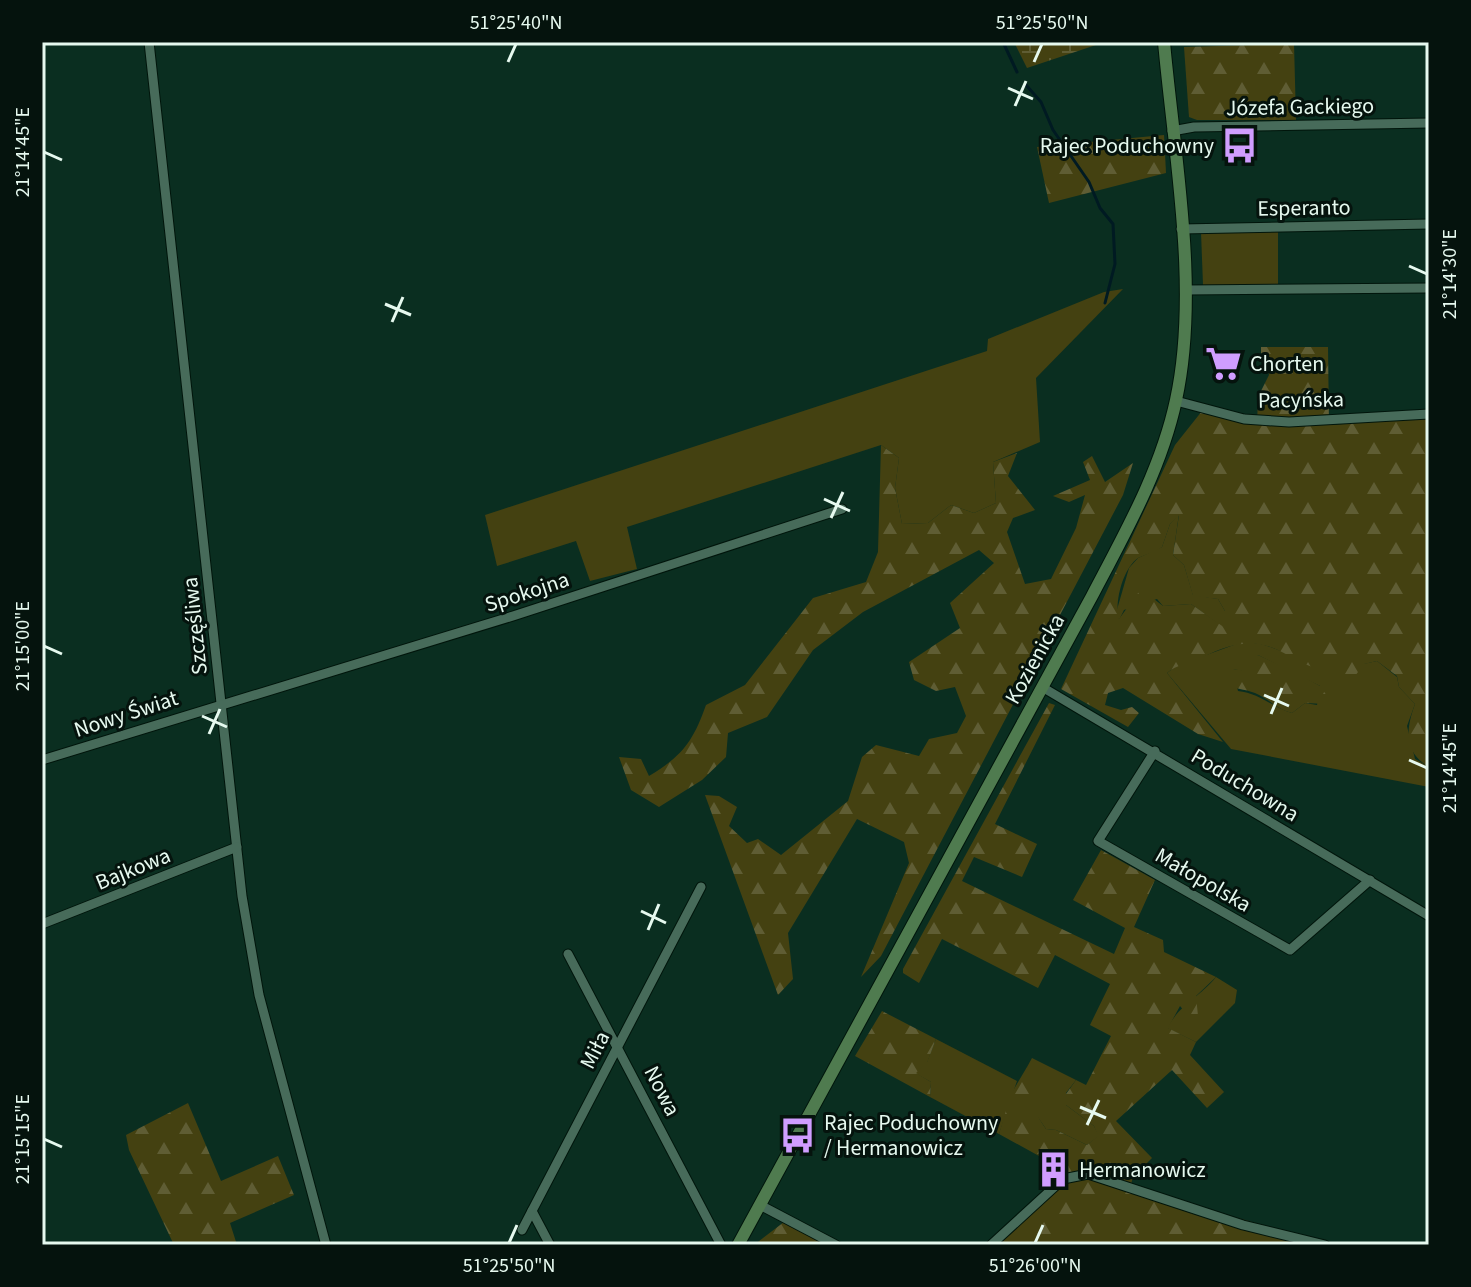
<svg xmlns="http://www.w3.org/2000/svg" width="1471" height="1287" font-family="'Source Sans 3',sans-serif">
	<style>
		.green { fill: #444111; fill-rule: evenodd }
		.forest { fill: url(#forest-firs); fill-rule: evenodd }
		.wetland { fill: url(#wetland-marsh) }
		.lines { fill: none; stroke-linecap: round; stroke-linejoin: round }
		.stream { stroke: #001a22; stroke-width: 3 }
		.street-casing { stroke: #00150b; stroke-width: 11 }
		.secondary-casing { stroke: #00150b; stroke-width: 14 }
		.street { stroke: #476b5a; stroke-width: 9 }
		.secondary { stroke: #4f7b4f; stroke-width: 12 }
		.ticks { fill: none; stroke: #e6f9ef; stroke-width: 3 }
		.labels { text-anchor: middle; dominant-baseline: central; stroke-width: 6; stroke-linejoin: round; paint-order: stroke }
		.street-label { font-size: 22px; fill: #e6f9ef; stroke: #05130d }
		.poi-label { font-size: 22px; fill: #e6f9ef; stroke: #05130d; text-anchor: start }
		.neatline { fill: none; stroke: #e6f9ef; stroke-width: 3 }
		.ticks-label { font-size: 20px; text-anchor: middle; fill: #e6f9ef }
	</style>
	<defs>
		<pattern id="forest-firs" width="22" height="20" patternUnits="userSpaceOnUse" patternTransform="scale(2)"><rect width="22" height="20" fill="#444111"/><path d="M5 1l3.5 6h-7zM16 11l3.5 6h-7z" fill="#5f5d34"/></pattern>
		<pattern id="wetland-marsh" width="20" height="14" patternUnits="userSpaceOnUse" patternTransform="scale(2)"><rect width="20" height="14" fill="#444111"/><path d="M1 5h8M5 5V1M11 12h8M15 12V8" fill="none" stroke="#5f5d34"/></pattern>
	</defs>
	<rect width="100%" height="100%" fill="#0a2e20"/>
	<!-- green -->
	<g class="green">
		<polygon points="1201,232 1278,232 1278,285 1203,285"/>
		<polygon points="1123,289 1036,378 1040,442 993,462 996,503 974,513 951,505 928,523 902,524 895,488 899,458 881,445 627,527 637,569 590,581 576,541 497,566 485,515 987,351 988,339 1104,292"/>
		<polygon points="1179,514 1173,555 1184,565 1193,595 1218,599 1225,611 1225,629 1191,604 1163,606 1157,599 1124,610 1119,620 1116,613 1129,568 1138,558 1162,547 1170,524"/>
		<path d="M1242,642C1265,643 1270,647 1290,655C1318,667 1347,668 1377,661L1397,677L1399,687L1415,704L1407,726L1415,759L1429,767V787L1231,749L1167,673L1176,666ZM1258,655L1320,686L1317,705L1305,703L1292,713C1272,707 1259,693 1238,691L1233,669L1247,672Z"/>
		<path d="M1216,977L1237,990L1235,1003L1196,1042L1167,1028C1183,1001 1198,999 1216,977Z"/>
		<polygon points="936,1039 1017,1081 999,1134 930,1097 931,1082 915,1073 927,1062"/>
		<polygon points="1032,1058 1076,1080 1066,1093 1066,1105 1094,1126 1099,1136 1087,1145 1056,1130 1046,1129 1033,1110 1027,1067"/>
	</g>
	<!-- forest -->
	<g class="forest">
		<polygon points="1294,44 1296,120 1197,120 1189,117 1184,47"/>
		<polygon points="1164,135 1166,173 1049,203 1037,147"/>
		<path d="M1261,347H1328L1329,425L1429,418V767C1403,752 1406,729 1415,704L1399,687L1397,676L1377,661L1364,664L1349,684L1342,668C1286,679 1281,616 1201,658C1189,664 1177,664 1167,673L1223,742L1198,734L1123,688L1108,693L1105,705L1121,710L1132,707L1139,713L1128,727L1061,689L1175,445L1202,411L1257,425L1258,397L1269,375L1266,355L1261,353ZM1179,515L1173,555L1184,565L1193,596L1218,599L1225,611V628L1191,604L1163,606L1141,589L1119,619C1114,603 1123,568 1138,558C1146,554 1154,553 1162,547L1170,524Z"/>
		<path d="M881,445L899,458L895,488L902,524L928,523L951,505L974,513L996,503L993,462L1017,453L1008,476L1035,510L1013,518L1007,532L1025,584L1051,579L1076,528L1085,495L1069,502L1053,496L1090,480L1083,462L1092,456L1105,482L1133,463L1123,495L881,956L861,977L909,863L904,842L857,819L788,933L793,979L778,995L705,795L719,796L737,807L729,826L747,843L758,839L781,855L848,801L862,757L876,745L919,756L929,739L957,733L966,716L955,687L936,691L914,680L909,662L960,628L950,603L994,563L979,550L863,612L813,650L767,717L728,733L726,757L702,780L659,807L631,790L619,757L641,759L649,776C682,756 693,742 706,705L745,685L813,598L866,582L878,552Z"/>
		<path d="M1258,655L1295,672L1320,686L1327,696L1326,704L1305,703L1292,713C1277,709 1269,699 1255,693C1245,689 1233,689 1222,683V678L1233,669L1247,671L1246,660Z"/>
		<path d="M1049,703L1055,705L995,824L1037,844L1022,877L974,857L962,881L1114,954L1125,928L1073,900L1101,850L1155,880L1134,927L1163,940L1164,952L1216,977L1196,996L1198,1016L1191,1019L1180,1006L1168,1028L1196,1042L1190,1055L1224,1092L1207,1108L1172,1070L1116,1121L1152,1158L1133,1177L1130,1188L1335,1245H988L1068,1172L999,1134L1011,1094L1027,1067L1046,1082C1030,1102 1032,1109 1046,1129L1056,1130L1087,1145L1098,1136L1094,1126L1066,1105V1094L1076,1080L1086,1085L1111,1036L1090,1025L1110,984L1055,955L1038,988L942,939L919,983L903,973V969Z"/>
		<polygon points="882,1011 936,1039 927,1063 916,1073 931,1082 930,1097 855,1056"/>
		<polygon points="188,1103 221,1181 278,1156 294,1195 230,1223 237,1245 174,1245 129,1150 126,1135"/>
		<polygon points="784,1222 833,1245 754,1245"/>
	</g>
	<!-- wetland -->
	<polygon class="wetland" points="1014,42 1098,42 1099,44 1027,68"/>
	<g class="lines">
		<!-- stream -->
		<g class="stream">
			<polyline points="1003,42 1017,72"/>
			<polyline points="1026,85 1041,102 1053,130 1089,182 1100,208 1113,224 1115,264 1105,303"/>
		</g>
		<defs>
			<g id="street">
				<polyline points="149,42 242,896 259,995 326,1245"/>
				<polyline points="1172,131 1194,127 1429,123"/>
				<polyline points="1181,229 1429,224"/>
				<polyline points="1186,290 1429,288"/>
				<polyline points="1176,401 1244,419 1289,422 1429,414"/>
				<polyline points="1042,687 1429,916"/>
				<polyline points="1155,751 1098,841 1290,950 1370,880"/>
				<polyline points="42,760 513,616 842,509"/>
				<polyline points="42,924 237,847"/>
				<polyline points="568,954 721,1245"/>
				<polyline points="760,1205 836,1245"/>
				<polyline points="532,1211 550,1245"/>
				<polyline points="522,1230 701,887"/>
				<polyline points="991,1245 1063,1179 1088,1174 1243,1225 1325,1245"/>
			</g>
			<path id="secondary" d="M738,1245L1092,596C1125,533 1161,470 1176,400C1200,290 1174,154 1164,42"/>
		</defs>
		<!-- street casing -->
		<use href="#street" class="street-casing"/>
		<!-- secondary casing -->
		<use href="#secondary" class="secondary-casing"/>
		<!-- street -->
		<use href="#street" class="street"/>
		<!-- secondary -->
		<use href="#secondary" class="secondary"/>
	</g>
	<!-- ticks -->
	<path class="ticks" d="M508,62L516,44M1034,62L1042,44M1008,88L1033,99M1015,106L1026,81M44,152L62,160M1409,266L1427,274M385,304L411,315M392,322L403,297M824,499L850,511M831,518L843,492M44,646L62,654M1264,695L1289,706M1271,714L1282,688M202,716L227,727M209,734L220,709M1409,760L1427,768M641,911L666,923M648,930L659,904M1080,1107L1106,1118M1087,1125L1099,1100M44,1139L62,1147M509,1243L517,1225M1035,1243L1043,1225"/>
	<!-- icons -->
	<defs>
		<symbol id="bus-bare" viewBox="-9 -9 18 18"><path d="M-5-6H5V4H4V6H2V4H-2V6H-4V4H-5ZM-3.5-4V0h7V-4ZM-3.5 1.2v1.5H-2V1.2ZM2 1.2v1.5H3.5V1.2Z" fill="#d09dff" stroke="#05130d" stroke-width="2.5" paint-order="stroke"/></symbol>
		<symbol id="supermarket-bare" viewBox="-9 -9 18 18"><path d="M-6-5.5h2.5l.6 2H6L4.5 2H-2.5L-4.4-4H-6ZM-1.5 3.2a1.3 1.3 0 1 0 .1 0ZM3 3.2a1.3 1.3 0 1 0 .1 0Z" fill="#d09dff" stroke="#05130d" stroke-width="2.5" paint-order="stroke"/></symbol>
		<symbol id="building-bare" viewBox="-9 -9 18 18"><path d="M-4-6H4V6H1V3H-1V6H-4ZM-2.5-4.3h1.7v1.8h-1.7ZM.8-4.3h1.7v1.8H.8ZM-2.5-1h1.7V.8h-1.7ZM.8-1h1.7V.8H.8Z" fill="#d09dff" stroke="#05130d" stroke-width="2.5" paint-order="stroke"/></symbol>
	</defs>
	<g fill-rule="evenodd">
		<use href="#bus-bare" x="1214" y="120" width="51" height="51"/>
		<use href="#supermarket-bare" x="1198" y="338" width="51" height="51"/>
		<use href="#bus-bare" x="772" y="1110" width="51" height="51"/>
		<use href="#building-bare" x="1028" y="1144" width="51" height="51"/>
	</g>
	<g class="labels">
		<!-- street labels -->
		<g class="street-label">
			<text transform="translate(1300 107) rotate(-1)">Józefa Gackiego</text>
			<text transform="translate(1304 208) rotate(-1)">Esperanto</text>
			<text transform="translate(1301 400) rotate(-1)">Pacyńska</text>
			<text transform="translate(527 592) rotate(-18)">Spokojna</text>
			<text transform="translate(195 626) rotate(-96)">Szczęśliwa</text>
			<text transform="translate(1035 659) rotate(-61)">Kozienicka</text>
			<text transform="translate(126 714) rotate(-18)">Nowy Świat</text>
			<text transform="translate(1245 785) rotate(31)">Poduchowna</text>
			<text transform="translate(133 869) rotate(-22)">Bajkowa</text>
			<text transform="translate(1203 880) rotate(30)">Małopolska</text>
			<text transform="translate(595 1050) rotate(-63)">Miła</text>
			<text transform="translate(662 1091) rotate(63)">Nowa</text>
		</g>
		<!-- poi labels -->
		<g class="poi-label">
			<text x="1214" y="146" text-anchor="end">Rajec Poduchowny</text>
			<text x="1250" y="364">Chorten</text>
			<text x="824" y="1123">Rajec Poduchowny<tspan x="824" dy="25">/ Hermanowicz</tspan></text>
			<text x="1079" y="1170">Hermanowicz</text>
		</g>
	</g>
	<!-- border -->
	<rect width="1471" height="1287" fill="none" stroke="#05130d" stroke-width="88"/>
	<rect x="44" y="44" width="1383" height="1199" class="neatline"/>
	<g class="ticks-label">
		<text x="516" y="29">51°25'40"N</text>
		<text x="1042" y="29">51°25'50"N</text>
		<text transform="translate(22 152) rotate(-90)" y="7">21°14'45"E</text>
		<text transform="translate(1449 274) rotate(-90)" y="7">21°14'30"E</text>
		<text transform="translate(22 646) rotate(-90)" y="7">21°15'00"E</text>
		<text transform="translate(1449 768) rotate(-90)" y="7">21°14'45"E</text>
		<text transform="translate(22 1139) rotate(-90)" y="7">21°15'15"E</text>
		<text x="509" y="1272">51°25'50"N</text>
		<text x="1035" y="1272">51°26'00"N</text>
	</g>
</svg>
